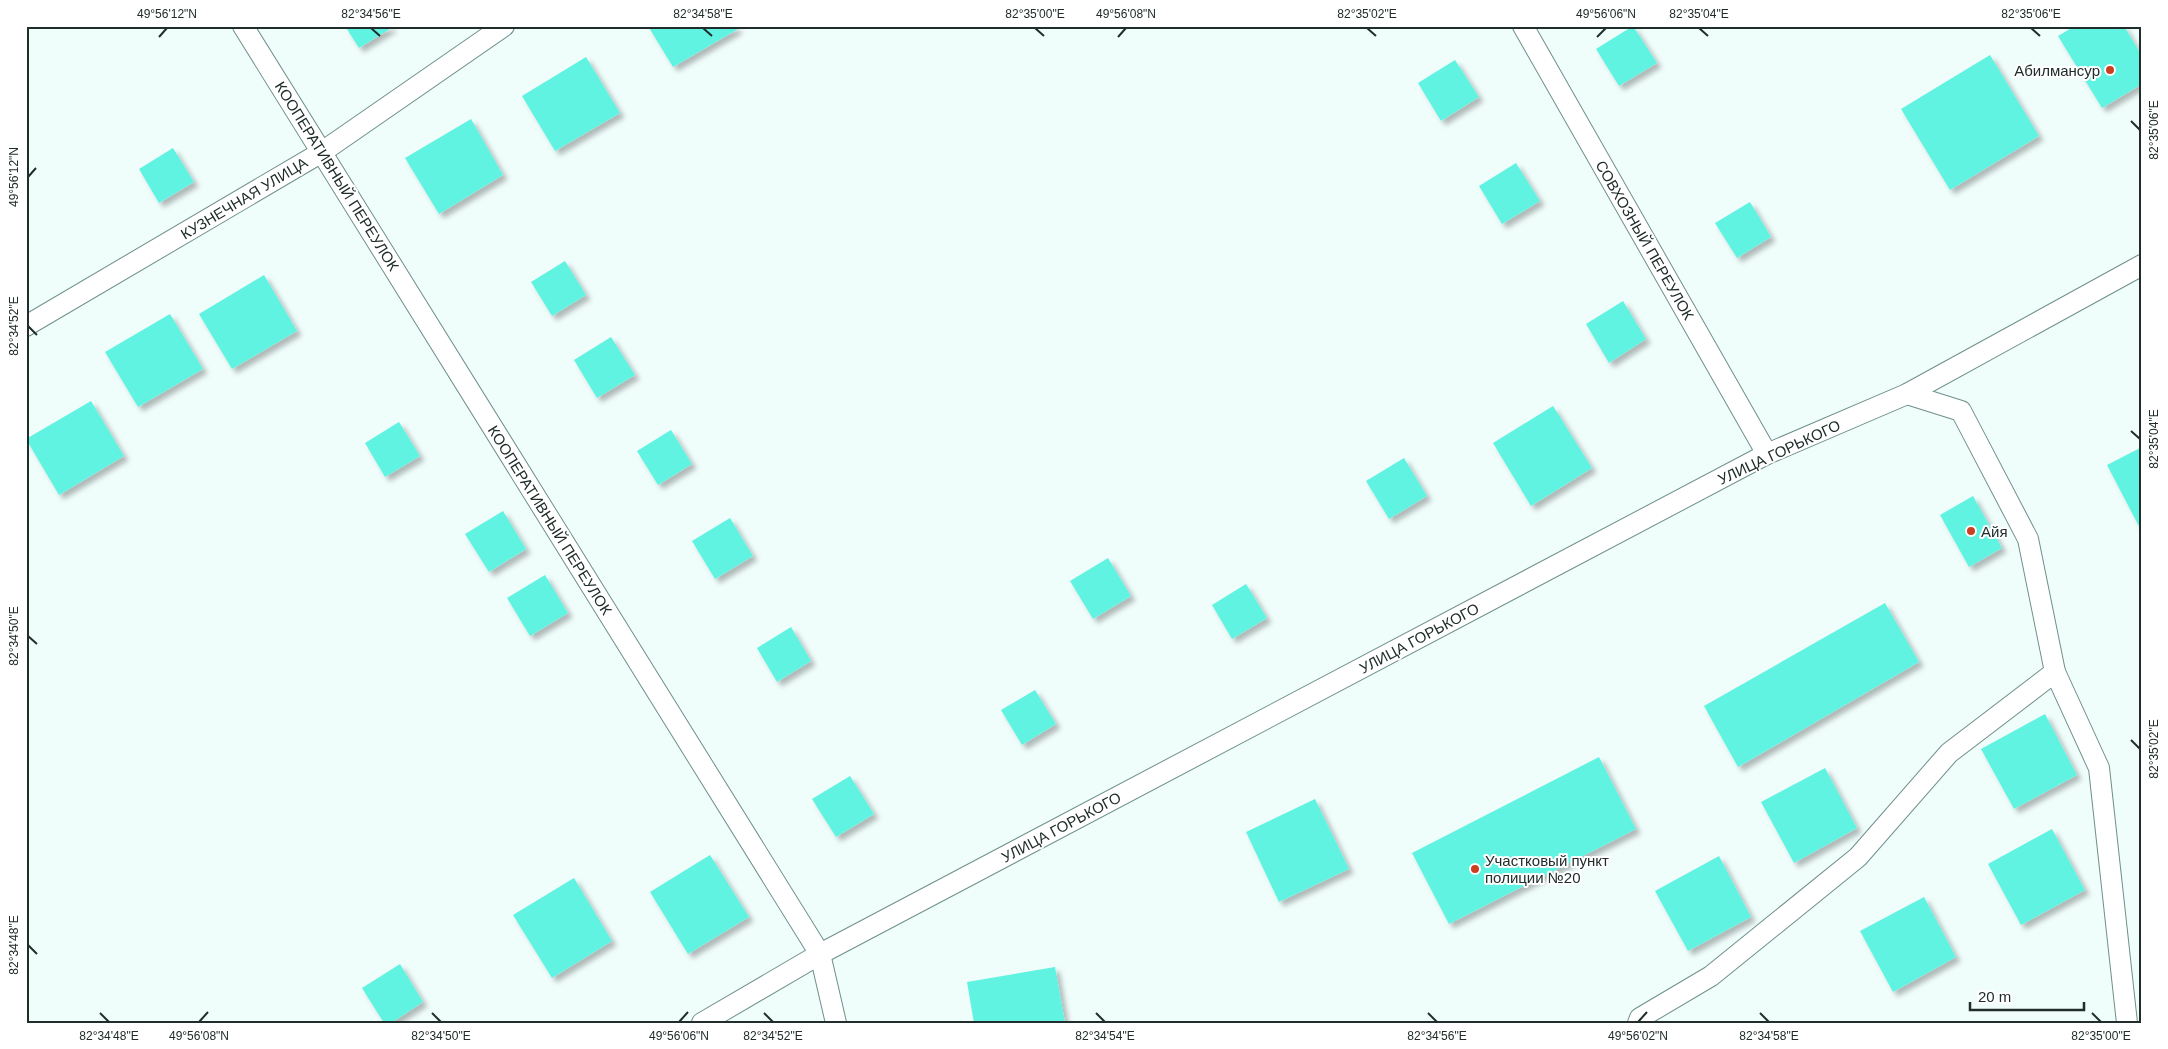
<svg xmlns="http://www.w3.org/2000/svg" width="2168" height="1049" font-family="Helvetica,sans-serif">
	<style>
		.building { fill: #60f3e1; filter: url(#shadow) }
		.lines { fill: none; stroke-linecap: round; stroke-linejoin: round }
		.lane-casing { stroke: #6f908b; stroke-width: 22 }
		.lane { stroke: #fff; stroke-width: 20 }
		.ticks { fill: none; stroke: #202d2b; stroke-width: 2 }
		.poi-dot { fill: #c93f20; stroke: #fff; stroke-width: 2 }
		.labels { text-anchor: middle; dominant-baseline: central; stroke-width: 4; stroke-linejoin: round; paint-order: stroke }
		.poi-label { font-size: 15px; fill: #202d2b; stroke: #fff; text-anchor: start }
		.street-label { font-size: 15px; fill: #202d2b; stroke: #fff }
		.neatline { fill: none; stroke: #202d2b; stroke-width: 2 }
		.ticks-label { font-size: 12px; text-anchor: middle; fill: #202d2b }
	</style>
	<defs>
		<filter id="shadow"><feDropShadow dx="4.5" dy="4.5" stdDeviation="2.5" flood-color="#0004"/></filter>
	</defs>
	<rect width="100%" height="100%" fill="#effdfb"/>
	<!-- building -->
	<g class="building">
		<polygon points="345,26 392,26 393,27 359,48"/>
		<polygon points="648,26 736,26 738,29 673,67"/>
		<polygon points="1633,26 1657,63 1619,86 1596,49"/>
		<polygon points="2075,26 2124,26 2142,56 2142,84 2102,108 2058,36"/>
		<polygon points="1990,55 2039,136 1950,190 1901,109"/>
		<polygon points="586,57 620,113 555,151 522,96"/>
		<polygon points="1455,60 1479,97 1441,121 1418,83"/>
		<polygon points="471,119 503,175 439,214 405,158"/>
		<polygon points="173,148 194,182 159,203 139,169"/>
		<polygon points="1516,163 1540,201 1502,224 1479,186"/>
		<polygon points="1750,202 1771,237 1737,258 1715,223"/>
		<polygon points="565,261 586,295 552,316 531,282"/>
		<polygon points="264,275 297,331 232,369 199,314"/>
		<polygon points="1623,301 1646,339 1609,363 1586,324"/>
		<polygon points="170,314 203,369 138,407 105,352"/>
		<polygon points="611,337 635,375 597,398 574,360"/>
		<polygon points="91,401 124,456 59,495 26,439"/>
		<polygon points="1553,406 1592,468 1531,506 1493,443"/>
		<polygon points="399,422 420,456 385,477 365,443"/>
		<polygon points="671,430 692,464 658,485 637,451"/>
		<polygon points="2142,447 2142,532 2107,465"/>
		<polygon points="1404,458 1427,496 1389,519 1366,481"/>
		<polygon points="1973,496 2002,548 1969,567 1940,515"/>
		<polygon points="503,511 526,549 489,572 465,534"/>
		<polygon points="730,518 753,556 715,579 692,541"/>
		<polygon points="1108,558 1131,596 1093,619 1070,581"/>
		<polygon points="545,575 568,613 530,636 507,598"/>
		<polygon points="1246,584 1267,618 1232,639 1212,605"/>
		<polygon points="1885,603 1919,662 1738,767 1704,706"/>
		<polygon points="791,627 811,661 777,682 757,648"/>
		<polygon points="1035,690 1056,724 1022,745 1001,710"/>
		<polygon points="2045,714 2077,775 2014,809 1981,749"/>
		<polygon points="1599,757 1636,829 1449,924 1412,853"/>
		<polygon points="1825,768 1857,828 1794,863 1761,802"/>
		<polygon points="850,776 874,814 836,837 812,799"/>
		<polygon points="1315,799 1349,869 1279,902 1246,832"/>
		<polygon points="2052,829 2085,890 2021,925 1988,864"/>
		<polygon points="710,855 749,917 688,954 650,892"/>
		<polygon points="1719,856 1751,917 1688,951 1655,891"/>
		<polygon points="574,878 612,941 552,978 513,915"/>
		<polygon points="1924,897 1956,957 1893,992 1860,931"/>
		<polygon points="400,964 423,1002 391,1023 384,1023 362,988"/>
		<polygon points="1055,967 1065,1023 974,1023 967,982"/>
	</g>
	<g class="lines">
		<defs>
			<g id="lane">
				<polyline points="243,26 820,954 836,1023"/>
				<polyline points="1523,26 1767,454"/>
				<polyline points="26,326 322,152 504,26"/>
				<polyline points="2055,672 2099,768 2127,1023"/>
				<polyline points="702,1023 820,954 1767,454 1907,394 2142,265"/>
				<polyline points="1638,1023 1640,1018 1711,976 1858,857 1949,753 2055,672 2028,539 1961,411 1907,394"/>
			</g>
		</defs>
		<!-- lane casing -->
		<use href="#lane" class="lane-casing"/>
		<!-- lane -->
		<use href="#lane" class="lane"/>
	</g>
	<!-- ticks -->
	<path class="ticks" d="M371,28L380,36M703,28L712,36M1035,28L1044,36M1367,28L1376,36M1699,28L1708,36M2031,28L2040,36M159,37L167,28M1118,37L1126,28M1597,37L1606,28M2131,121L2140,130M28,177L36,168M28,326L37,335M2131,431L2140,439M28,636L37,644M2131,740L2140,749M28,945L37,954M100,1013L109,1022M432,1013L441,1022M764,1013L773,1022M1096,1013L1105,1022M1428,1013L1437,1022M1760,1013L1769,1022M2092,1013L2101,1022M199,1022L208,1012M679,1022L688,1012M1638,1022L1647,1012"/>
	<!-- markers -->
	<g class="poi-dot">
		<circle cx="2110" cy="70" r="5"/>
		<circle cx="1971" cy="531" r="5"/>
		<circle cx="1475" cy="869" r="5"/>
	</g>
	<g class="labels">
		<!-- poi labels -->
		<g class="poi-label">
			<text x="2100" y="70" text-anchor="end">Абилмансур</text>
			<text x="1981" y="531">Айя</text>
			<text x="1485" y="860">Участковый пункт<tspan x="1485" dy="17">полиции №20</tspan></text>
		</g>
		<!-- street labels -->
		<g class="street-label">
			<text transform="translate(337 176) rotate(58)">КООПЕРАТИВНЫЙ ПЕРЕУЛОК</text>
			<text transform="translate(244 198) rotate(-31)">КУЗНЕЧНАЯ УЛИЦА</text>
			<text transform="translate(1645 240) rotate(60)">СОВХОЗНЫЙ ПЕРЕУЛОК</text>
			<text transform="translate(1779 452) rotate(-25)">УЛИЦА ГОРЬКОГО</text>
			<text transform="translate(550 520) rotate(58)">КООПЕРАТИВНЫЙ ПЕРЕУЛОК</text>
			<text transform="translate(1419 638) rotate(-28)">УЛИЦА ГОРЬКОГО</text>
			<text transform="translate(1061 827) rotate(-28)">УЛИЦА ГОРЬКОГО</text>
		</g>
	</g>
	<!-- border -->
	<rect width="2168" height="1049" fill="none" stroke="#ffffff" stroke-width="55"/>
	<!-- scale -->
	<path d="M1970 1002v8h114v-8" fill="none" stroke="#202d2b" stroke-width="2.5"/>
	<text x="1978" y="1002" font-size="15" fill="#202d2b" stroke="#ffffff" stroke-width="4" paint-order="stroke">20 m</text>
	<rect x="28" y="28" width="2112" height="994" class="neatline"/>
	<g class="ticks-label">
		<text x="167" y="18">49°56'12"N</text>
		<text x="371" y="18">82°34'56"E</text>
		<text x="703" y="18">82°34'58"E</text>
		<text x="1035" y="18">82°35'00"E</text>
		<text x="1126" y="18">49°56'08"N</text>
		<text x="1367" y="18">82°35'02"E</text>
		<text x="1606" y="18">49°56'06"N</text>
		<text x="1699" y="18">82°35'04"E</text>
		<text x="2031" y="18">82°35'06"E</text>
		<text transform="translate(2154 130) rotate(-90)" y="4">82°35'06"E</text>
		<text transform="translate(14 177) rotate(-90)" y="4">49°56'12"N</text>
		<text transform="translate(14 326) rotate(-90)" y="4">82°34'52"E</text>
		<text transform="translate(2154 439) rotate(-90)" y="4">82°35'04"E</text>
		<text transform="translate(14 636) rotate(-90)" y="4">82°34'50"E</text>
		<text transform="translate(2154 749) rotate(-90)" y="4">82°35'02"E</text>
		<text transform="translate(14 945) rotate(-90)" y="4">82°34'48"E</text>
		<text x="109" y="1040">82°34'48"E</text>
		<text x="199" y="1040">49°56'08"N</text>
		<text x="441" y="1040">82°34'50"E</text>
		<text x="679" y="1040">49°56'06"N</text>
		<text x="773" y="1040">82°34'52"E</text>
		<text x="1105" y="1040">82°34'54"E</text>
		<text x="1437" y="1040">82°34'56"E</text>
		<text x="1638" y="1040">49°56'02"N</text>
		<text x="1769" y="1040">82°34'58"E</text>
		<text x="2101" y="1040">82°35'00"E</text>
	</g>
</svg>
